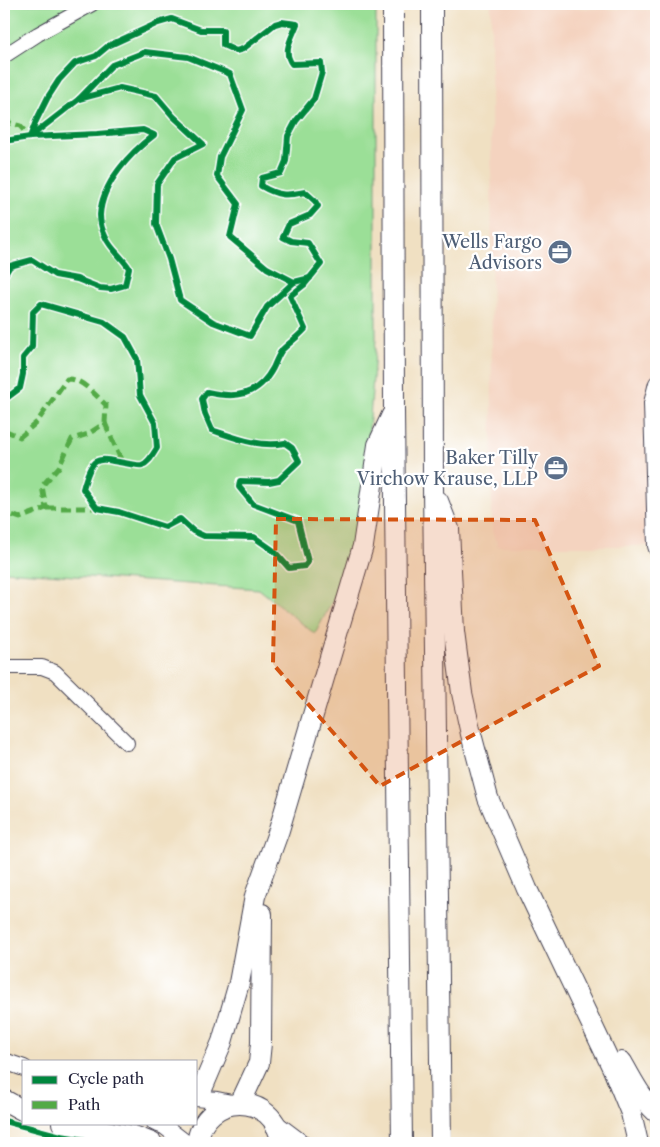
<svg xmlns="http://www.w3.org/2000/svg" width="660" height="1147" font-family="'Libre Caslon Text',serif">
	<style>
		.built { fill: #f4d3bf }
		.green { fill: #9bdf97; stroke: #5e8069 }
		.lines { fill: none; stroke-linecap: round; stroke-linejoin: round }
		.minor-casing { stroke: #413e4f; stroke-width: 16 }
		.major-casing { stroke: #413e4f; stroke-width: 18 }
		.highway-casing { stroke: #413e4f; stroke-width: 22 }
		.minor { stroke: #fff; stroke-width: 14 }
		.major { stroke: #fff; stroke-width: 16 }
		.highway { stroke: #fff; stroke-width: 20 }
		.quiet { stroke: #53aa46; stroke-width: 5; stroke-dasharray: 10 5; stroke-linecap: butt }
		.cycleway-casing { stroke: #fff; stroke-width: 9 }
		.cycleway { stroke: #00873e; stroke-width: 6 }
		.marked { fill: #d45411; fill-opacity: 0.2; stroke: #d45411; stroke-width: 4; stroke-dasharray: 10 6; stroke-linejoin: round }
		.labels { text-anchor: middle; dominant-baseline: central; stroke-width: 4.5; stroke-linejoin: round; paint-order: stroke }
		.service-label { font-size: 18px; fill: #4e5e75; stroke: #fff; text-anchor: end }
	</style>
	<rect width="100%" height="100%" fill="#fff"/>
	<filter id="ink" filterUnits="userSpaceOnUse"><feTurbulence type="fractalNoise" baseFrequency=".02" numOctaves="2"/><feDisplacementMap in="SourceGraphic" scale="10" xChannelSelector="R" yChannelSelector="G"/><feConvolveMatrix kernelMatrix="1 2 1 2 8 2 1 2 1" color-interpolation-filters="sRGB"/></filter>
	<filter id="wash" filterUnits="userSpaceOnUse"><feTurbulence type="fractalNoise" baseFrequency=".0096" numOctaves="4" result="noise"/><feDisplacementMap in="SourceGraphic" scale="20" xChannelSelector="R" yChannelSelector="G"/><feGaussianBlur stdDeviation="1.12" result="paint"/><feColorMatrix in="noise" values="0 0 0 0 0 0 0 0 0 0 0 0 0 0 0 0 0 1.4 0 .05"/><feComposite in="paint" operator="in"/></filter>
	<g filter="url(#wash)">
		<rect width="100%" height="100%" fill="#f0e0c2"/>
		<!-- built -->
		<polygon class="built" points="491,4 547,4 576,8 656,10 656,546 498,546 492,532"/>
		<!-- green -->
		<polygon class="green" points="4,4 376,4 376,339 360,549 315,634 259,589 4,571"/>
	</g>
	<g filter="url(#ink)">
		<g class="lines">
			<defs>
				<g id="minor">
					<polyline points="4,56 38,34 92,4"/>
					<polyline points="656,383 651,403 655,546 656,549"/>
					<polyline points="4,667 42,667 55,672 127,743"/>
				</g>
				<g id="major">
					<polyline points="4,1061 24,1068"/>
					<polyline points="196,1098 217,1100 236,1104"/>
					<polyline points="155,1123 164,1126 186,1143"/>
				</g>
				<g id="highway">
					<polyline points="393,4 394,411 402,1143"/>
					<polyline points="432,4 433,487 441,1143"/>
					<polyline points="438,501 449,529 454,632 462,693 471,734 488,798 527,889 613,1069 631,1113 638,1143"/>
					<path d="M622,1062C632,1080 641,1098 656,1112"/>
					<polyline points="196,1095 202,1089 222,1042 239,983 255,896 279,830 363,546 378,445 392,415"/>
					<polyline points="4,1100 24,1111"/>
					<polyline points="240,1104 259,1063 261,1043 262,914"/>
					<polyline points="62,1123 134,1136 152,1143"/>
					<polyline points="275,1125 299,1143"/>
					<path d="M197,1143C204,1091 276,1091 281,1143"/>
				</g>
			</defs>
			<!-- minor casing -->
			<use href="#minor" class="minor-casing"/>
			<!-- major casing -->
			<use href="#major" class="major-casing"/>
			<!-- highway casing -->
			<use href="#highway" class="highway-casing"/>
			<!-- minor -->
			<use href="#minor" class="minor"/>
			<!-- major -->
			<use href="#major" class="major"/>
			<!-- highway -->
			<use href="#highway" class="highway"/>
			<!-- quiet -->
			<g class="quiet">
				<polyline points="4,117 10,123 20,126 30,137"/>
				<polyline points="105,423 122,462"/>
				<path d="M4,430L20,437L37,422L67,379C82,378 96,396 106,405L105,423L88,434L72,439L59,467L42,486L46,508L20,518L4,512"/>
				<polyline points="46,508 97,508"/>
			</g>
			<defs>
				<g id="cycleway">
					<polyline points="79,99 112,65 145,52 188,57 230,74 243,110 220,157 217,176 238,204 230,237 267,268 294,282"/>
					<polyline points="30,137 79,99 120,88 156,96 173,116 203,144 175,158 157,184 156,224 169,259 180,300 213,322 250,336 267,307 294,282 310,278"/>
					<path d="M4,141L30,137L97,134L143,130L154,135C130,153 102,183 100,215C100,222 103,232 106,238C110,248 123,258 129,268L125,285L111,289L100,288L77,279L55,275L32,260L10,266L4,276"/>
					<path d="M4,400L20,388L23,374V358L32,347L33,312L41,304L104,322L125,337L137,359L140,395L155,423L157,448C153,454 149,463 142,465C138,466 134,464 130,464C98,459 93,451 83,489L97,508L119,512L165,527L180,519L193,531L204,536L254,537L274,551L289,568L305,566L308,562L298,521L253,504L239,487L240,481L269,482L279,480L299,461L292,448L285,443C260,448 236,438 212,430L205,414L202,399L207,392C236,399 258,396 273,368C276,362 278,355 282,350C289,343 298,337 305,329L290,296L304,285L321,264L308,243L291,241L283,237L289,224L310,215L318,206L315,201L305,192C286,196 278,196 261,186L262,178L281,173L286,161L288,136L296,121L314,99L322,72L321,63L292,64C282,51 292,38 297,24L282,22L275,24L243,49L236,51L223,45V30H201L172,19L158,23L108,46L96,56L75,63L59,80L48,97L36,121L30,137"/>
					<polyline points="4,1121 61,1136 104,1143"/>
				</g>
			</defs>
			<!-- cycleway casing -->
			<use href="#cycleway" class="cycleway-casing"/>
			<!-- cycleway -->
			<use href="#cycleway" class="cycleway"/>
		</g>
	</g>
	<!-- marked area -->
	<path class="marked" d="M276,519L535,520L599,666L380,786L273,664Z"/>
	<!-- icons -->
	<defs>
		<symbol id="office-disc" viewBox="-11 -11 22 22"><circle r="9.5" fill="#5c6f8a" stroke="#fff"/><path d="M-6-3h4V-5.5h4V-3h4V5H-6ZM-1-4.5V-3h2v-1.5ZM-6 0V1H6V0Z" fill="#fff"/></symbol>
	</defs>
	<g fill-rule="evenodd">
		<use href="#office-disc" x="546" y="238" width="28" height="28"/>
		<use href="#office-disc" x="542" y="454" width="28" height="28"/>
	</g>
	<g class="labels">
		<!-- service labels -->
		<g class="service-label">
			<text x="542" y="242">Wells Fargo<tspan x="542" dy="21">Advisors</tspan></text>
			<text x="538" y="458">Baker Tilly<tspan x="538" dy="21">Virchow Krause, LLP</tspan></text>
		</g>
	</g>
	<!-- margin -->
	<rect width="660" height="1147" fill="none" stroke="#fff" stroke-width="20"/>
	<!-- legend -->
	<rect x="22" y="1060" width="175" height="65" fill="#ffffff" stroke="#a7a7b1"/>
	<rect x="32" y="1076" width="25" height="8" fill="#00873e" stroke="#a7a7b1"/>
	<text x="68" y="1084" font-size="15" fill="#22223b">Cycle path</text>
	<rect x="32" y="1101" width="25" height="8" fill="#53aa46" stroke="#a7a7b1"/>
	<text x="68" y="1110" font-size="15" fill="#22223b">Path</text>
</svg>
